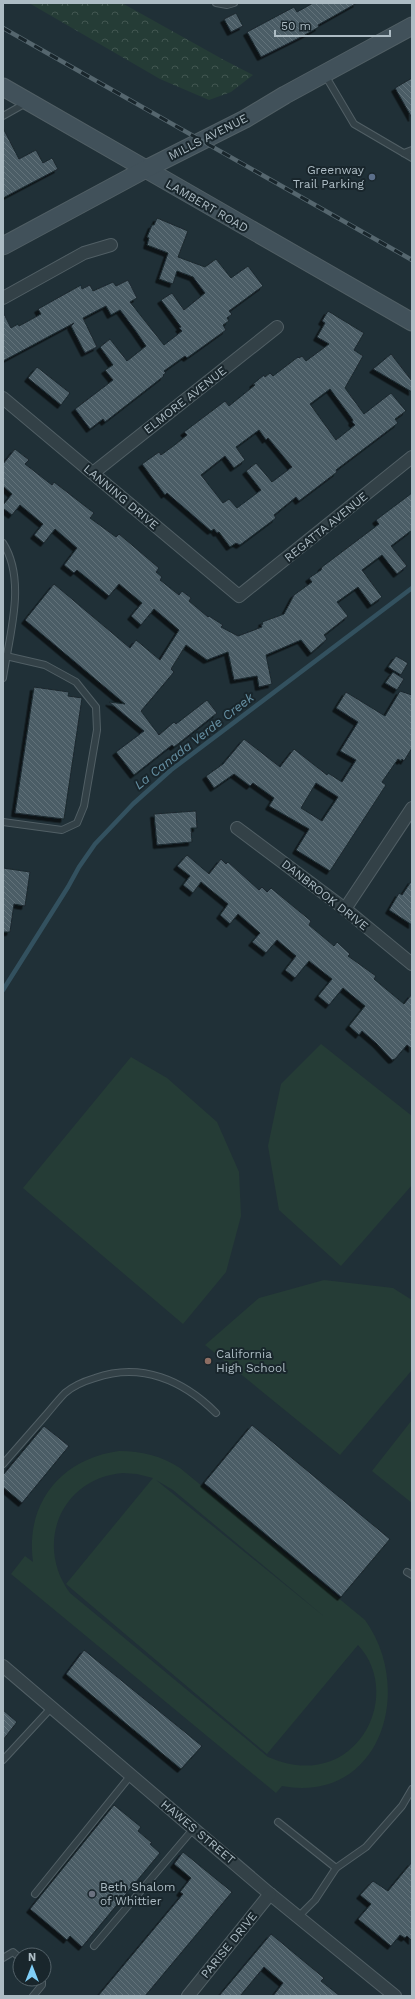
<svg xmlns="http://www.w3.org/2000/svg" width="415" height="1999" font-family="'Work Sans',sans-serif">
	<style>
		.grass { fill: #253c36; fill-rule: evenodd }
		.park { fill: url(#park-crowns) }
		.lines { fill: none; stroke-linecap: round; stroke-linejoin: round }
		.stream { stroke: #33515f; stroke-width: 4.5 }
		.building { fill: url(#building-back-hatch); stroke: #1b282e; fill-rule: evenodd; filter: url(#shadow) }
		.lane-casing { stroke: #515f65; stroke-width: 8 }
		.street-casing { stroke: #515f65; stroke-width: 14 }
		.secondary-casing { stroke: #515f65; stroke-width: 19 }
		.lane { stroke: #334147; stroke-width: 6 }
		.street { stroke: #334147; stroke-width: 12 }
		.secondary { stroke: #41515a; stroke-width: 17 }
		.rail-casing { stroke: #55666e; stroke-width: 4.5 }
		.rail { stroke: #19262c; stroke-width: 3; stroke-dasharray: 9; stroke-linecap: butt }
		.service-dot { fill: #5c6f8a; stroke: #19262c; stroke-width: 1.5 }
		.education-dot { fill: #8d6e63; stroke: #19262c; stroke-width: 1.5 }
		.worship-dot { fill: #6b7280; stroke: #19262c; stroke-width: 1.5 }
		.labels { text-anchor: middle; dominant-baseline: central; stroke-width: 4; stroke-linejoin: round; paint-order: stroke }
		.street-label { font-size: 12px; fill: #adbcc4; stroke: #19262c }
		.poi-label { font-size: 12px; fill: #adbcc4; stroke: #19262c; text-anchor: start }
		.water-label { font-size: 13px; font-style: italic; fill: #6691a4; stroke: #19262c }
	</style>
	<defs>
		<pattern id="park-crowns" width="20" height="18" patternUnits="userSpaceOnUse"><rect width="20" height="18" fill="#253c36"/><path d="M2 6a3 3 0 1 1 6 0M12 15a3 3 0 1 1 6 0" fill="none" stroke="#425651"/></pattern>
		<pattern id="building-back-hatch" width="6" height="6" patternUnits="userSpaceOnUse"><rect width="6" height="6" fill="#4b5d66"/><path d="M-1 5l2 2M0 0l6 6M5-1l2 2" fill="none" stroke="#62727a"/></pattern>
		<filter id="shadow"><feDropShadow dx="-3.5" dy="3.5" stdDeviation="0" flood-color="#0009"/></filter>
	</defs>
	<rect width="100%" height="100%" fill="#203037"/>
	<!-- grass -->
	<g class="grass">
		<polygon points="321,1044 412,1116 412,1185 341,1266 279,1210 268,1146 281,1084"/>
		<polygon points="131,1057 167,1078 217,1122 239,1172 241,1216 226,1272 183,1324 23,1188"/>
		<polygon points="324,1280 393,1288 412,1300 412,1370 340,1455 205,1345 259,1298"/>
		<polygon points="412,1420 412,1503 372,1471"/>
		<path d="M119,1451C142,1451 161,1456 180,1468L365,1620C415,1689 381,1804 282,1786L276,1793L11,1574L25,1556L33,1562C25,1503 61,1459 119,1451ZM123,1473L137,1474L153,1478L66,1584L267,1754L358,1645C393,1682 375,1746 328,1762C307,1769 287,1765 268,1757L70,1593C34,1544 61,1478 123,1473ZM156,1480L173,1490L326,1618Z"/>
	</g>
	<!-- park -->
	<polygon class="park" points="29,3 122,3 224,60 253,75 231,92 209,100 160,79"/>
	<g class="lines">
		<!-- stream -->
		<polyline class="stream" points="3,990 68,887 79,867 95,844 133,804 171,770 412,588"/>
	</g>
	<!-- building -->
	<g class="building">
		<polygon points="313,3 357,3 318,25 319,27 303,36 261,57 247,32 294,7 297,12"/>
		<polygon points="236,13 243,26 231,32 224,19"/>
		<polygon points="412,78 412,118 395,88"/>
		<polygon points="3,128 19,159 36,150 43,163 52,158 58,169 3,198"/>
		<polygon points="157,218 188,231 178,257 205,267 216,259 231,278 248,266 263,286 229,311 232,314 227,318 229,321 223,325 226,330 187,358 185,356 164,371 166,373 163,375 164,376 105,422 103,419 90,429 75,409 113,380 105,370 113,365 100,347 110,339 127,361 146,346 135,330 120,310 111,315 106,306 83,318 97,347 85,353 71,326 74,323 3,361 3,312 11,328 18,324 19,326 41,314 38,309 81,285 82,289 90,285 93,291 113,282 116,286 128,280 137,298 130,302 164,345 182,331 179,328 181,327 161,300 172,293 184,310 205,293 193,277 177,271 173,284 159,279 168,253 147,245 149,238 147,237 152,225 154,225"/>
		<path d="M328,311L364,333L354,350L363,356L345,388L364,414L391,393L406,411L395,419L398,423L336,470L337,472L299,501L296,497L274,515L276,518L240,545L236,543L230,547L219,532L217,533L214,529L211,531L167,493L165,495L142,464L159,452L161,455L176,444L187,435L184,432L225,401L229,406L255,385L253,384L264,375L265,377L270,373L273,376L298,357L299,358L302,356L306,361L329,344L317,337L325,323L322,321ZM330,389L353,420L352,422L355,425L336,440L310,404ZM259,430L266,440L268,438L292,467L272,482L256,463L246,471L261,490L237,508L229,499L223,503L201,475L225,456L234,468L245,460L236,447Z"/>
		<polygon points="391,354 412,381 412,392 373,369"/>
		<polygon points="37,367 70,393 61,405 28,378"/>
		<polygon points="15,449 29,460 25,464 52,485 54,482 94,513 90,518 116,537 119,534 159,568 156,572 162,577 160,580 179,595 182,591 191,598 189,601 208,617 209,616 223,625 221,627 238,636 262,627 261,625 263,624 262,622 284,614 294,595 312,582 309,578 321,570 322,567 379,524 376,520 412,493 412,530 391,546 407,566 397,574 382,555 362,570 382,597 371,605 358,587 337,602 348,616 324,635 327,639 311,653 301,640 266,655 272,684 259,687 257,676 234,680 228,652 207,660 186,645 171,669 174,672 141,711 159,735 174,722 176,724 207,700 217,713 174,747 172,745 134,775 116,752 144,731 109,702 125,704 25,620 54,584 130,648 136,640 160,660 179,630 154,609 141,625 131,616 142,603 119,584 109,596 77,570 74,573 64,565 77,548 55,529 44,543 34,535 43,524 20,505 12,515 3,508 3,505 12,494 3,486 3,464"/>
		<polygon points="396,656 408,663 401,675 388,667"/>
		<polygon points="393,672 404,679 397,690 385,683"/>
		<polygon points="34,687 69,692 68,696 82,698 64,819 15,813"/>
		<path d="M400,691L412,695V748L404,761L402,759L401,761L398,759L382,782L386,785L330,871L296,850L309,829L269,806L274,798L253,783L250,786L234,774L214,788L206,776L223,764L244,739L280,767L294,749L327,775L328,773L342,782L356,760L340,751L358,722L336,708L346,692L385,716ZM316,783L338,797L322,821L301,808Z"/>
		<polygon points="196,811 197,828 191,828 192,842 157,845 154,814"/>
		<polygon points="187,855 209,874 221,859 226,864 228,862 259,890 262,887 267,892 271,888 311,921 309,925 334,946 337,942 350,954 348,956 376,976 374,979 404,1004 412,994 412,1049 407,1045 395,1059 392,1060 376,1043 362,1031 359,1035 349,1026 365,1006 343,988 329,1005 318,996 332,979 309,961 295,978 285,970 296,956 277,940 266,953 252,942 260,933 238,914 230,924 220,915 228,904 201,882 193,893 183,885 190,876 177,866"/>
		<polygon points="3,868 30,872 25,906 14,904 10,932 3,932"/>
		<polygon points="412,880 412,925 389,910 399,893 402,895"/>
		<polygon points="252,1425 390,1539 341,1597 204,1483"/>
		<polygon points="44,1426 69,1446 22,1503 3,1487 3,1475"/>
		<polygon points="84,1650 202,1746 181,1769 66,1674"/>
		<polygon points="3,1710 17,1722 3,1740"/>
		<polygon points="114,1805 141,1827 138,1831 152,1843 150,1844 160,1853 82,1947 70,1936 67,1940 30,1909"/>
		<polygon points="183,1852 232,1892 145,1996 98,1996 183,1894 180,1892 191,1878 174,1864"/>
		<polygon points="412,1862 412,1941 407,1936 405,1938 400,1935 391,1946 358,1919 371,1904 360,1895 373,1881 388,1891"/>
		<polygon points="271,1934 324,1978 321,1981 340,1996 273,1996 283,1983 264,1967 240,1996 219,1996"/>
	</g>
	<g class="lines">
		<defs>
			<g id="lane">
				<polyline points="216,3 227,5 234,3"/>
				<polyline points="325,75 354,124 412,158"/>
				<polyline points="3,116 26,103"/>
				<polyline points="404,153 412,150"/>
				<path d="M3,543C27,581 9,636 3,678"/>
				<polyline points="3,822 62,830 77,823 84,806 97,730 96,707 76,682 45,665 6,656"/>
				<path d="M3,1464C17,1448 31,1432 45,1416C52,1408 58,1400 65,1393C73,1386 85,1381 95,1378C141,1362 183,1380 216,1413"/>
				<polyline points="407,1572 412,1575"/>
				<polyline points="3,1760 52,1707"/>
				<polyline points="278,1822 336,1868 315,1900 298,1917"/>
				<polyline points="336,1868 366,1847 402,1806 412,1789"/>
				<polyline points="35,1894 131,1775"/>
				<polyline points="94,1946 194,1828"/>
				<polyline points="3,1958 13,1952 20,1958"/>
				<polyline points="33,1996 42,1985 42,1979"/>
			</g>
			<g id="street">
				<polyline points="3,298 84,253 111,245"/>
				<polyline points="3,398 239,596 412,457"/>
				<polyline points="93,473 277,327"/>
				<polyline points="237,828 345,909 412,964"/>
				<polyline points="345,909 412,808"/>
				<polyline points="3,1666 270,1894 395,1996"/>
				<polyline points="188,1996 270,1894"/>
			</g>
			<g id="secondary">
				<polyline points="3,87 412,322"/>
				<polyline points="3,246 144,170 245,119 285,95 412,26"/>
			</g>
		</defs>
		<!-- lane casing -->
		<use href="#lane" class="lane-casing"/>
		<!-- street casing -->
		<use href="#street" class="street-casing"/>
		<!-- secondary casing -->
		<use href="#secondary" class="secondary-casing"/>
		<!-- lane -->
		<use href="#lane" class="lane"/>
		<!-- street -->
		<use href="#street" class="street"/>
		<!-- secondary -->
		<use href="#secondary" class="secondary"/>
		<defs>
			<polyline id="rail" points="3,28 412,260"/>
		</defs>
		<!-- rail casing -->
		<use href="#rail" class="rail-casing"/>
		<!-- rail -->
		<use href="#rail" class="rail"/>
	</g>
	<!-- markers -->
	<circle class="service-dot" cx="372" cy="177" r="4"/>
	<circle class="education-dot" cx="208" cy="1361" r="4"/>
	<circle class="worship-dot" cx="92" cy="1894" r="4"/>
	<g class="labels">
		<!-- street labels -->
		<g class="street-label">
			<text transform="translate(208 137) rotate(-27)">MILLS AVENUE</text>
			<text transform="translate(207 206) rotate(30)">LAMBERT ROAD</text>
			<text transform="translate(185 400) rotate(-38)">ELMORE AVENUE</text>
			<text transform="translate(121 497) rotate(40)">LANNING DRIVE</text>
			<text transform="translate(326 527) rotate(-39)">REGATTA AVENUE</text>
			<text transform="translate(325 895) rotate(38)">DANBROOK DRIVE</text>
			<text transform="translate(198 1832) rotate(40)">HAWES STREET</text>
			<text transform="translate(229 1945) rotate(-51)">PARISE DRIVE</text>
		</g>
		<!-- poi labels -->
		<g class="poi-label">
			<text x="364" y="170" text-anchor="end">Greenway<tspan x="364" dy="14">Trail Parking</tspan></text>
			<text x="216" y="1354">California<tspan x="216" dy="14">High School</tspan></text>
			<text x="100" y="1887">Beth Shalom<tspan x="100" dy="14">of Whittier</tspan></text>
		</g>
		<!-- water labels -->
		<g class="water-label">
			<text transform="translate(194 741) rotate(-38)">La Canada Verde Creek</text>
		</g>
	</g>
	<!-- border -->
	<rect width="415" height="1999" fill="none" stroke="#adbcc4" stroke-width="8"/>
	<!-- north arrow -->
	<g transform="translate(32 1967)"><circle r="19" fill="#19262c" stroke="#546269"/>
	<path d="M0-3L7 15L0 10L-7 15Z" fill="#7fcef7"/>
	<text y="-6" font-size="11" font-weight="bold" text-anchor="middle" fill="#adbcc4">N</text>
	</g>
	<!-- scale -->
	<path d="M275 30v6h115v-6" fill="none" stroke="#adbcc4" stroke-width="2"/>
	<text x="281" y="30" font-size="12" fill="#adbcc4" stroke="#19262c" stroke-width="3" paint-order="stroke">50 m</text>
</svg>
